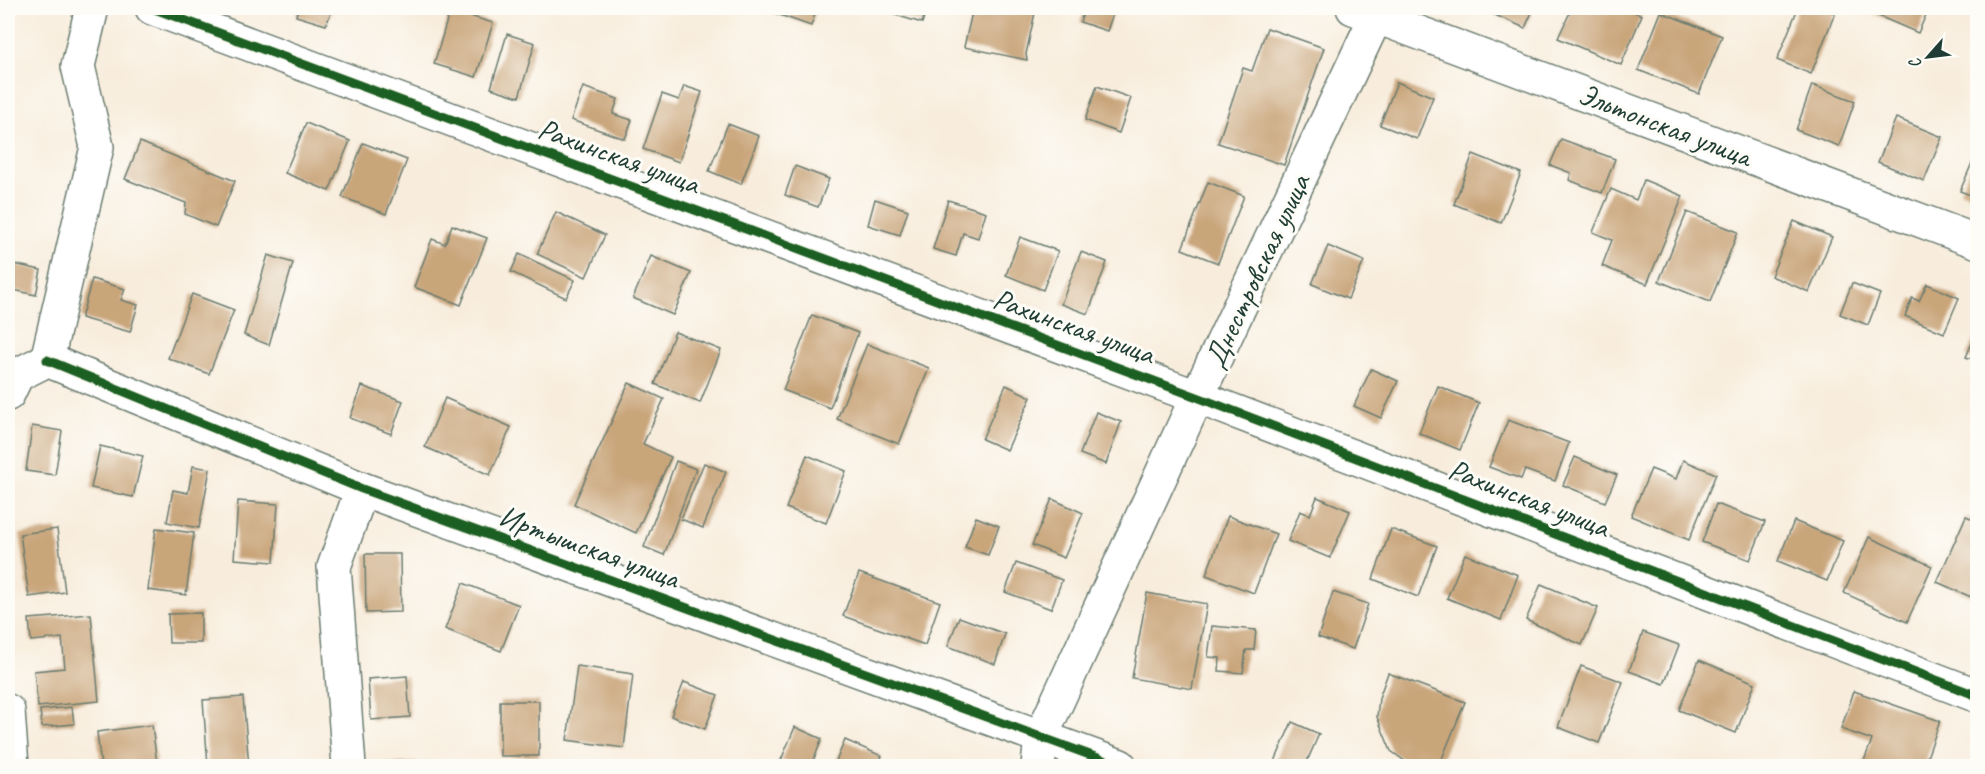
<svg xmlns="http://www.w3.org/2000/svg" width="1985" height="774" font-family="Caveat,sans-serif">
	<style>
		.building { fill: #c9a57a }
		.lines { fill: none; stroke-linecap: round; stroke-linejoin: round }
		.minor-casing { stroke: #6b7b6f; stroke-width: 36 }
		.minor { stroke: #fff; stroke-width: 33 }
		.cycleway-casing { stroke: #fdfcf7; stroke-width: 13 }
		.cycleway { stroke: #1b5e20; stroke-width: 9 }
		.labels { text-anchor: middle; dominant-baseline: central; stroke-width: 6; stroke-linejoin: round; paint-order: stroke }
		.street-label { font-size: 30px; fill: #1f3d34; stroke: #fdfcf7 }
	</style>
	<rect width="100%" height="100%" fill="#fdfcf7"/>
	<filter id="ink" filterUnits="userSpaceOnUse"><feTurbulence type="fractalNoise" baseFrequency=".0167" numOctaves="2"/><feDisplacementMap in="SourceGraphic" scale="12" xChannelSelector="R" yChannelSelector="G"/><feConvolveMatrix kernelMatrix="1 2 1 2 8 2 1 2 1" color-interpolation-filters="sRGB"/></filter>
	<filter id="wash" filterUnits="userSpaceOnUse"><feTurbulence type="fractalNoise" baseFrequency=".008" numOctaves="4" result="noise"/><feDisplacementMap in="SourceGraphic" scale="24" xChannelSelector="R" yChannelSelector="G"/><feGaussianBlur stdDeviation="1.35" result="paint"/><feColorMatrix in="noise" values="0 0 0 0 0 0 0 0 0 0 0 0 0 0 0 0 0 1.4 0 .05"/><feComposite in="paint" operator="in"/></filter>
	<g filter="url(#wash)">
		<rect width="100%" height="100%" fill="#f8eddd"/>
		<g id="blocks">
			<!-- building -->
			<g class="building">
				<polygon points="298,8 333,8 326,25 296,16"/>
				<polygon points="760,8 817,8 811,26"/>
				<polygon points="875,8 927,8 922,23 875,9"/>
				<polygon points="973,8 1036,8 1026,54 1027,60 964,47"/>
				<polygon points="1085,8 1115,8 1107,31 1080,22"/>
				<polygon points="1487,8 1534,8 1525,28 1486,11"/>
				<polygon points="1572,8 1624,8 1642,15 1621,65 1558,38"/>
				<polygon points="1798,8 1821,8 1835,13 1811,74 1777,60"/>
				<polygon points="1860,8 1929,8 1918,33"/>
				<polygon points="450,10 493,23 476,77 434,64"/>
				<polygon points="1661,12 1722,36 1699,94 1638,70"/>
				<polygon points="1267,28 1324,48 1284,165 1218,143 1243,68 1252,71"/>
				<polygon points="507,34 535,43 519,97 491,88"/>
				<polygon points="1397,82 1433,97 1417,139 1380,125"/>
				<polygon points="1812,85 1855,101 1839,146 1796,130"/>
				<polygon points="684,86 702,92 679,162 643,149 662,94 679,100"/>
				<polygon points="1097,86 1131,98 1119,133 1085,120"/>
				<polygon points="583,87 618,99 613,114 632,120 625,139 571,120"/>
				<polygon points="1896,118 1942,137 1924,181 1878,162"/>
				<polygon points="306,123 350,141 329,191 285,173"/>
				<polygon points="728,124 759,136 741,184 709,171"/>
				<polygon points="1561,139 1615,159 1602,193 1569,180 1571,173 1550,165"/>
				<polygon points="140,142 235,181 216,227 185,214 186,203 125,179"/>
				<polygon points="363,143 407,160 386,214 342,197"/>
				<polygon points="1978,149 1978,198 1960,191"/>
				<polygon points="1473,154 1521,173 1501,223 1454,204"/>
				<polygon points="795,166 829,179 818,207 785,195"/>
				<polygon points="1644,180 1683,196 1647,284 1602,266 1612,240 1593,232 1611,189 1636,200"/>
				<polygon points="1208,182 1244,196 1218,263 1182,249"/>
				<polygon points="875,199 908,210 900,235 868,225"/>
				<polygon points="948,200 986,212 978,238 963,233 956,256 933,249"/>
				<polygon points="556,212 605,235 586,277 537,254"/>
				<polygon points="1687,212 1738,232 1710,302 1659,281"/>
				<polygon points="1794,221 1832,237 1809,292 1771,276"/>
				<polygon points="452,225 487,238 461,305 414,287 432,239 445,244"/>
				<polygon points="1020,237 1058,251 1043,290 1006,275"/>
				<polygon points="1328,246 1364,261 1348,299 1312,284"/>
				<polygon points="1081,252 1107,262 1088,314 1061,304"/>
				<polygon points="519,254 575,280 566,298 511,272"/>
				<polygon points="268,255 293,263 269,345 244,335"/>
				<polygon points="651,256 691,273 673,315 633,298"/>
				<polygon points="14,264 41,270 36,295 9,289"/>
				<polygon points="92,279 125,289 121,300 138,305 130,332 81,318"/>
				<polygon points="1852,283 1880,294 1868,325 1840,314"/>
				<polygon points="1927,284 1959,298 1944,333 1905,316 1912,298 1919,301"/>
				<polygon points="192,294 234,310 209,374 168,358"/>
				<polygon points="812,315 858,333 830,408 783,390"/>
				<polygon points="1978,329 1978,361 1966,357"/>
				<polygon points="675,332 721,350 700,403 655,384"/>
				<polygon points="867,344 929,368 899,444 837,419"/>
				<polygon points="1371,369 1398,381 1381,418 1354,406"/>
				<polygon points="629,383 664,399 643,444 671,457 636,533 574,504"/>
				<polygon points="1006,385 1031,397 1007,450 982,439"/>
				<polygon points="362,386 403,401 391,434 350,418"/>
				<polygon points="1438,386 1479,403 1460,450 1419,433"/>
				<polygon points="445,398 511,427 490,475 425,447"/>
				<polygon points="1096,412 1121,422 1106,464 1080,454"/>
				<polygon points="1508,420 1569,443 1555,481 1525,470 1521,479 1489,467"/>
				<polygon points="32,426 62,431 55,475 26,471"/>
				<polygon points="100,446 143,456 133,497 91,488"/>
				<polygon points="807,455 846,471 826,523 786,508"/>
				<polygon points="1575,457 1617,475 1605,502 1563,485"/>
				<polygon points="1683,460 1716,474 1689,540 1631,516 1651,469 1676,479"/>
				<polygon points="676,461 696,469 664,555 644,547"/>
				<polygon points="704,463 726,472 703,528 681,519"/>
				<polygon points="193,466 210,469 199,528 167,522 173,490 188,493"/>
				<polygon points="1317,497 1350,511 1330,558 1288,541 1300,511 1310,515"/>
				<polygon points="1052,499 1083,513 1064,558 1032,545"/>
				<polygon points="238,501 278,504 274,562 234,559"/>
				<polygon points="1716,504 1765,522 1750,560 1702,542"/>
				<polygon points="1228,516 1276,534 1254,593 1206,575"/>
				<polygon points="1966,516 1978,521 1978,600 1937,582"/>
				<polygon points="976,517 999,526 988,555 965,547"/>
				<polygon points="1794,521 1843,541 1827,581 1778,561"/>
				<polygon points="156,528 194,533 186,595 148,590"/>
				<polygon points="57,529 65,592 29,597 20,534"/>
				<polygon points="1391,529 1437,546 1418,597 1373,579"/>
				<polygon points="1869,537 1932,566 1907,622 1844,593"/>
				<polygon points="365,554 400,554 401,612 366,613"/>
				<polygon points="1465,554 1518,575 1501,620 1447,598"/>
				<polygon points="1016,563 1062,580 1051,609 1005,592"/>
				<polygon points="859,573 940,602 925,645 843,616"/>
				<polygon points="463,583 519,605 501,651 445,629"/>
				<polygon points="1541,584 1598,608 1582,645 1526,620"/>
				<polygon points="1333,592 1368,604 1353,649 1318,637"/>
				<polygon points="1147,593 1207,604 1192,689 1132,678"/>
				<polygon points="201,613 201,643 169,643 168,614"/>
				<polygon points="91,614 99,701 38,707 34,671 65,668 62,638 31,641 29,619"/>
				<polygon points="959,617 1005,634 995,664 948,646"/>
				<polygon points="1212,626 1256,630 1254,650 1246,650 1243,673 1219,671 1220,658 1208,657"/>
				<polygon points="1643,632 1679,645 1664,684 1629,671"/>
				<polygon points="1699,660 1755,683 1736,733 1679,710"/>
				<polygon points="577,666 633,674 624,748 567,740"/>
				<polygon points="1581,666 1623,682 1599,743 1558,727"/>
				<polygon points="1388,673 1465,702 1439,766 1412,766 1391,751 1377,717 1379,698"/>
				<polygon points="407,676 410,717 371,720 368,679"/>
				<polygon points="684,682 718,695 705,729 671,716"/>
				<polygon points="1854,691 1940,721 1924,766 1862,766 1872,740 1841,729"/>
				<polygon points="243,697 249,766 208,766 203,700"/>
				<rect x="500" y="701" width="39" height="55"/>
				<polygon points="72,707 74,724 42,727 40,710"/>
				<polygon points="1292,722 1319,734 1305,766 1273,766"/>
				<polygon points="152,725 157,764 133,766 101,766 97,732"/>
				<polygon points="795,727 822,739 811,766 796,766 781,760"/>
				<polygon points="845,740 882,756 877,766 834,766"/>
				<polygon points="461,761 461,766 375,766 375,764"/>
			</g>
		</g>
	</g>
	<g filter="url(#ink)">
		<use href="#blocks" fill-opacity="0" stroke="#6b7b6f" stroke-width="1.5"/>
		<g class="lines">
			<defs>
				<g id="minor">
					<polyline points="152,8 1197,397 1978,696"/>
					<polyline points="1353,8 1978,242"/>
					<polyline points="47,360 362,489 1120,766"/>
					<polyline points="8,394 17,375 47,360 97,147 78,66 92,8"/>
					<polyline points="8,711 12,766"/>
					<polyline points="349,766 334,567 362,489"/>
					<polyline points="1038,766 1041,737 1197,397 1380,8"/>
				</g>
			</defs>
			<!-- minor casing -->
			<use href="#minor" class="minor-casing"/>
			<!-- minor -->
			<use href="#minor" class="minor"/>
			<defs>
				<g id="cycleway">
					<polyline points="152,8 1197,397 1978,696"/>
					<polyline points="47,360 362,489 1120,766"/>
				</g>
			</defs>
			<!-- cycleway casing -->
			<use href="#cycleway" class="cycleway-casing"/>
			<!-- cycleway -->
			<use href="#cycleway" class="cycleway"/>
		</g>
	</g>
	<g class="labels">
		<!-- street labels -->
		<g class="street-label">
			<text transform="translate(1665 125) rotate(21)">Эльтонская улица</text>
			<text transform="translate(619 156) rotate(20)">Рахинская улица</text>
			<text transform="translate(1257 271) rotate(-65)">Днестровская улица</text>
			<text transform="translate(1074 326) rotate(20)">Рахинская улица</text>
			<text transform="translate(1529 498) rotate(21)">Рахинская улица</text>
			<text transform="translate(589 547) rotate(20)">Иртышская улица</text>
		</g>
	</g>
	<!-- margin -->
	<rect width="1985" height="774" fill="none" stroke="#fdfcf7" stroke-width="30"/>
	<!-- north arrow -->
	<g transform="translate(1928 57) rotate(242)" stroke="#fdfcf7" stroke-width="4.5" paint-order="stroke">
	<path d="M0-4.5L10 22L0 15L-10 22Z" fill="#1f3d34"/>
	<text y="-9" font-size="16" font-weight="bold" text-anchor="middle" fill="#1f3d34">С</text>
	</g>
</svg>
